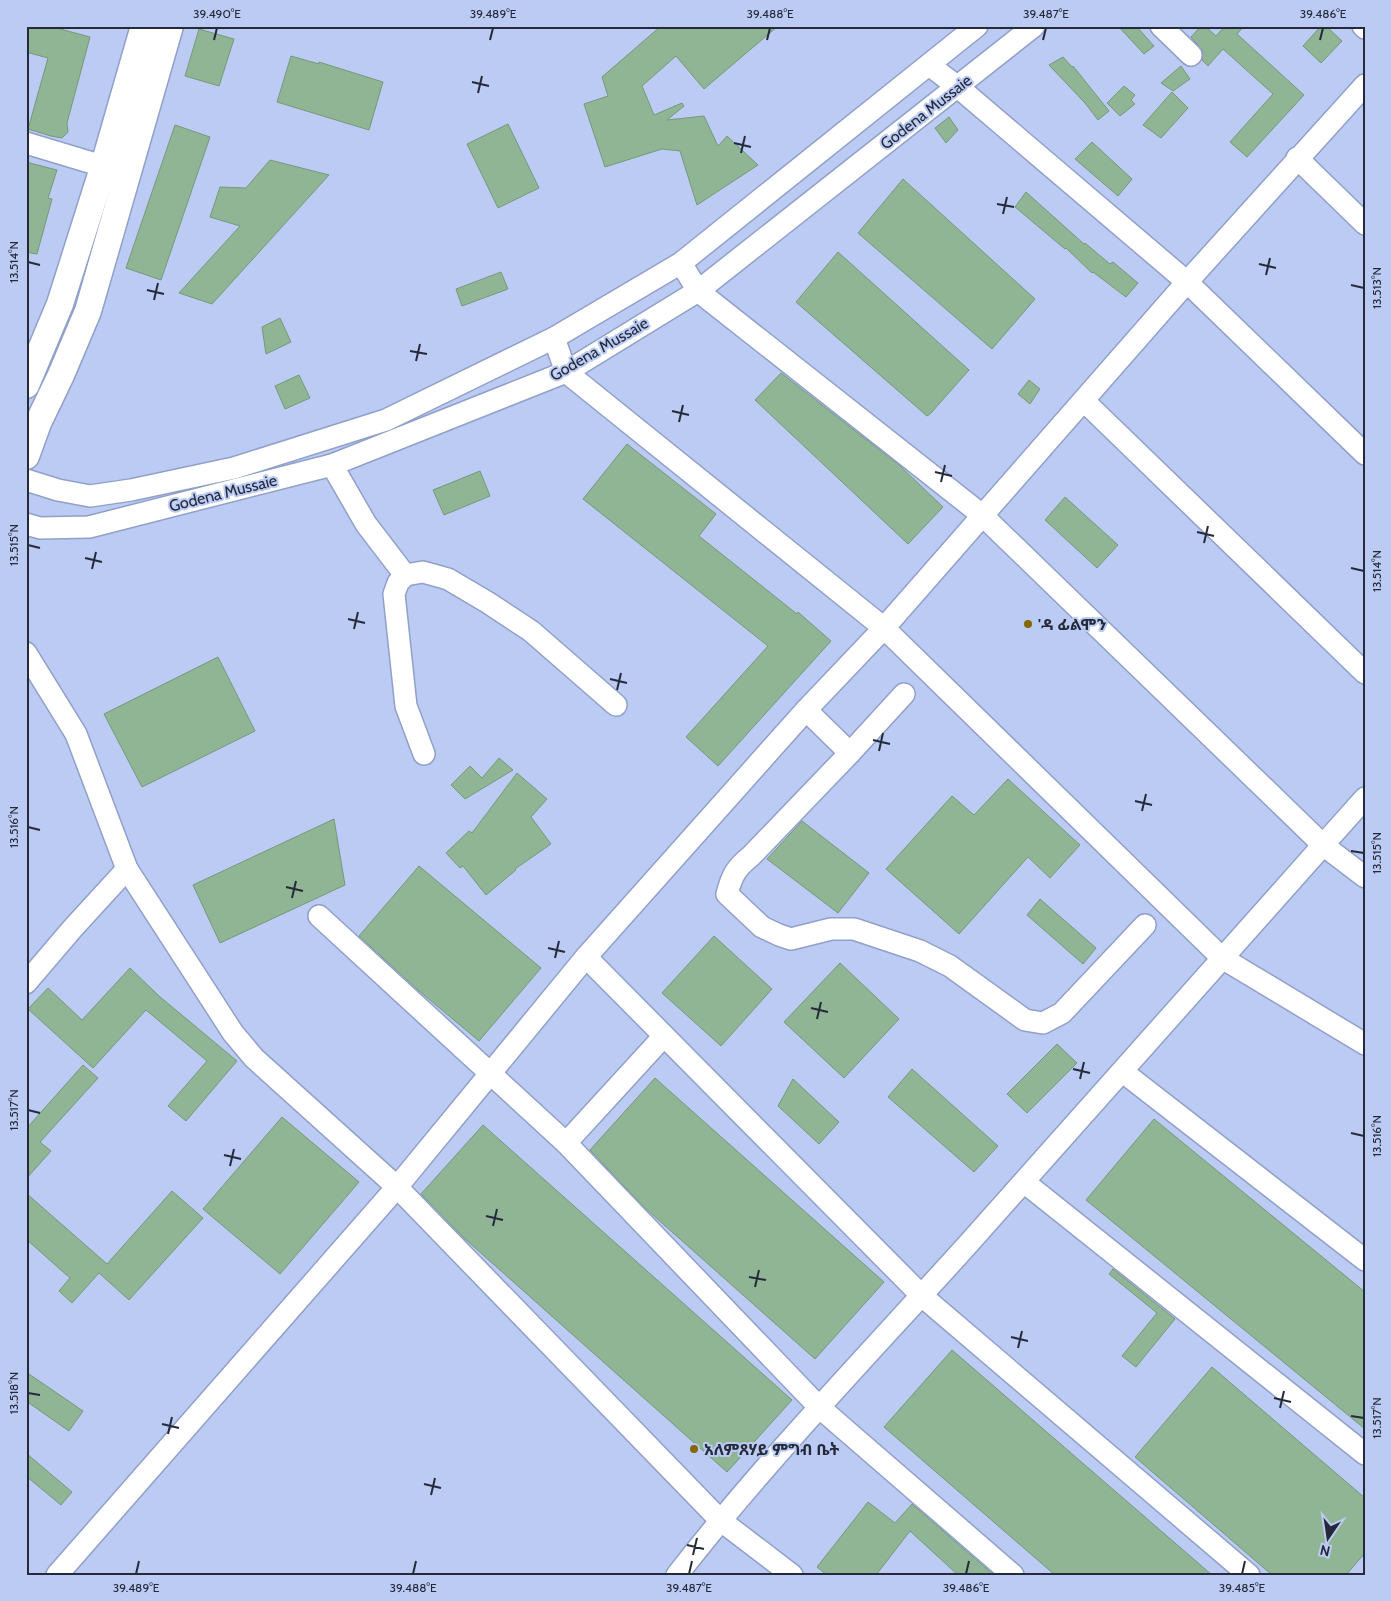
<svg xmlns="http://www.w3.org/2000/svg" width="1391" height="1601" font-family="Cabin,'Noto Sans Ethiopic',sans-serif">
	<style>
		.building { fill: #90b595; stroke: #75997a }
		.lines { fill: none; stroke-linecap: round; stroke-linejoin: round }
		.minor-casing { stroke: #91a0c8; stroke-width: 24 }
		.major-casing { stroke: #91a0c8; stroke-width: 29 }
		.minor { stroke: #fff; stroke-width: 21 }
		.major { stroke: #fff; stroke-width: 26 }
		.ticks { fill: none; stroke: #242a3a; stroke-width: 2 }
		.poi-dot { fill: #846700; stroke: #bbcbf4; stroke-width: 2 }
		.labels { text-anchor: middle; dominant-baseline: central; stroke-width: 4; stroke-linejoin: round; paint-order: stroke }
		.street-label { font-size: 16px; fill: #242a3a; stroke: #bbcbf4 }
		.poi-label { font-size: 16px; font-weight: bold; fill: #242a3a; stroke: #bbcbf4; text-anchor: start }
		.neatline { fill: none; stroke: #242a3a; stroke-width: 2 }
		.ticks-label { font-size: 12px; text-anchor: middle; fill: #242a3a }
	</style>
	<rect width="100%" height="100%" fill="#bbcbf4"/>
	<!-- building -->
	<g class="building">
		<polygon points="26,26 49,26 90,37 67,123 68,132 62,138 51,136 28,129 48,58 26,52"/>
		<polygon points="661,26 778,26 704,89 676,56 642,86 654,115 682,103 684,106 667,120 704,116 718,146 727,136 758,165 697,205 680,151 662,149 605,167 584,104 608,96 602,77"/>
		<polygon points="1118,26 1136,26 1154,46 1144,54"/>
		<polygon points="1201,26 1205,26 1216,36 1225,26 1244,26 1237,34 1304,95 1247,157 1230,142 1273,94 1223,49 1208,66 1202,60 1203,51 1191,37"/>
		<polygon points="1321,26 1326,26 1342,41 1321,63 1303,46"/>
		<polygon points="199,29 234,39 219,86 185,76"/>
		<polygon points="291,56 319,64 319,62 383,82 369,130 277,102"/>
		<polygon points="1063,57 1072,67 1073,66 1109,111 1098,120 1085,103 1049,65"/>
		<polygon points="1181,66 1190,79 1173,91 1161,83"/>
		<polygon points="1124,86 1135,95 1131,100 1135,104 1120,116 1107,103"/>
		<polygon points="1172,92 1188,108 1161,138 1143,125"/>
		<polygon points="949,117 958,130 946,143 935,128"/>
		<polygon points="508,124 539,188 498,208 467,144"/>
		<polygon points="175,125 210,137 161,280 126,268"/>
		<polygon points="1092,142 1132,179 1118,196 1075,159"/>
		<polygon points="270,160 329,175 212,304 179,293 240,226 210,217 220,187 246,188"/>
		<polygon points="26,162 57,170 48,198 52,199 37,254 26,252"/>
		<polygon points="903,179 1035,299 992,349 858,233"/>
		<polygon points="1026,192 1084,244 1085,243 1110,264 1113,262 1138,283 1126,297 1093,272 1092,273 1066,248 1065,249 1015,207"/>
		<polygon points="838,252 969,370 931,413 927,416 796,302"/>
		<polygon points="501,272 508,289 462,306 456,289"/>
		<polygon points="280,318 291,342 266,354 262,327"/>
		<polygon points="781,373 899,465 943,507 908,544 755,400"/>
		<polygon points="299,375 310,398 285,409 275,386"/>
		<polygon points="1029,380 1040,389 1030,404 1018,394"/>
		<polygon points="627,444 716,514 699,536 797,614 798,612 831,641 718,766 686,737 768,646 583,499"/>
		<polygon points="480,471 490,496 444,515 433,490"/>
		<polygon points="1065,497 1118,545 1097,568 1045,520"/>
		<polygon points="218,657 255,731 142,787 104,714"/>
		<polygon points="499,758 513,770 465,799 451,785 470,766 482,778"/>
		<polygon points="517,773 547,799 531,817 551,844 515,869 516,870 486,895 463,866 460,868 446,853 469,831 472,833"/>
		<polygon points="1008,779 1080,845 1050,878 1028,857 959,934 886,869 952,796 974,815"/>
		<polygon points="334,819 345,885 220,943 193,885"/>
		<polygon points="802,821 869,873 838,913 767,859"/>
		<polygon points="419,866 541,968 479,1041 418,990 359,936"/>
		<polygon points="1040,899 1096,948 1083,964 1027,915"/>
		<polygon points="714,936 772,989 721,1046 662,993"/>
		<polygon points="840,963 899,1019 844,1078 784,1022"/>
		<polygon points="130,968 159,996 237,1061 186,1121 168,1106 207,1061 146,1010 93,1068 28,1009 48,988 82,1020"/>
		<polygon points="1057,1044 1077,1063 1027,1113 1007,1094"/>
		<polygon points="83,1065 98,1078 40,1142 51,1151 26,1179 26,1129"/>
		<polygon points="912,1069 998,1146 974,1172 888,1097"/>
		<polygon points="655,1078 884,1282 815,1359 644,1207 590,1150"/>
		<polygon points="793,1079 839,1122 819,1144 778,1106"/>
		<polygon points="282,1117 359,1182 280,1274 203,1209"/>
		<polygon points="1154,1119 1365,1292 1365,1429 1086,1200"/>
		<polygon points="483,1125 792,1400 727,1472 464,1238 421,1194"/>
		<polygon points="172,1191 203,1218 129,1300 99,1273 72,1303 59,1291 70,1278 26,1239 26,1193 107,1264"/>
		<polygon points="1113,1269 1175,1319 1136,1367 1122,1356 1157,1313 1109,1274"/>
		<polygon points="952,1350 1212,1575 1055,1575 884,1427"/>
		<polygon points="1212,1367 1365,1498 1365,1553 1346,1575 1272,1575 1135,1457"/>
		<polygon points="26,1372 83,1411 69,1431 26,1401"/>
		<polygon points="26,1453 72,1492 61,1505 26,1476"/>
		<polygon points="868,1502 895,1523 912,1504 994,1575 958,1575 910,1531 876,1575 827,1575 817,1567"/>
	</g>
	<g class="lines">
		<defs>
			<g id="minor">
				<polyline points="1161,26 1191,55"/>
				<polyline points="1363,26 1365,28"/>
				<polyline points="929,65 958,87 1187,282 1365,454"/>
				<polyline points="26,143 119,171"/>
				<polyline points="1297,158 1365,224"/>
				<polyline points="681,263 698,291 982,515 1323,845 1365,877"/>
				<polyline points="554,338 566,372 884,628 1222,958 1365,1044"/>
				<polyline points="1084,401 1365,673"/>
				<polyline points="332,465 366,524 405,575 398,583 394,594 406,706 424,754"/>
				<polyline points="26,480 58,490 90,496 131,490 234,468 386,420 554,338 681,263 977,26"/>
				<polyline points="26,524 40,528 89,527 332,465 566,372 698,291 1034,26"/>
				<polyline points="405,575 423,572 448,579 487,602 531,631 616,705"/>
				<polyline points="26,653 76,734 127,869 233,1033 254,1058 397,1187 720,1520 792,1575"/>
				<path d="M904,694L850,753L751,856C736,868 732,875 727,894L762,927L779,935L791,939L831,929H854L920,951L950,966L1025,1020L1043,1023L1062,1013L1145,925"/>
				<polyline points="806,710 850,753"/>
				<polyline points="319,916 566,1143 819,1407 1013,1575"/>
				<polyline points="586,957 922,1296 1249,1575"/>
				<polyline points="26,983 73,928 127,869"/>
				<polyline points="1123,1072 1365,1260"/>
				<polyline points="566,1143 664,1036"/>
				<polyline points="1024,1182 1365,1454"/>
				<polyline points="57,1575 397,1187 586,957 806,710 884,628 1187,282 1365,85"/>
				<path d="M677,1575C768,1458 871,1352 970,1242C1102,1095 1233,946 1365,798"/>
			</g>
			<g id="major">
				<polyline points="26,385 60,304 104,165 144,26"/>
				<polyline points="26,456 38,423 61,375 88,311 170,26"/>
			</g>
		</defs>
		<!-- minor casing -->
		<use href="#minor" class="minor-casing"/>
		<!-- major casing -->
		<use href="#major" class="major-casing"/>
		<!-- minor -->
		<use href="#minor" class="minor"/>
		<!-- major -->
		<use href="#major" class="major"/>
	</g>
	<!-- ticks -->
	<path class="ticks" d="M214,40L217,28M490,40L493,28M767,40L770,28M1043,40L1046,28M1320,40L1323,28M472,82L489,86M478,93L482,76M734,143L751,147M741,153L745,136M997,204L1014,207M1003,214L1007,197M28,262L40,265M1259,264L1276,268M1266,275L1270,258M1351,285L1364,288M147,290L164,294M154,300L158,283M410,351L427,354M416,361L420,344M672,411L689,415M679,422L683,405M935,472L952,476M941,482L945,465M1197,532L1214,536M1204,543L1208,526M28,545L40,548M85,558L102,562M1351,568L1364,571M92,569L96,552M348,619L365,623M354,629L358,612M610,679L627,683M617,690L621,673M873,740L890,744M879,751L883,733M1135,801L1152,805M1142,811L1146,794M28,827L40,830M1351,851L1364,853M286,887L303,891M292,898L296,881M548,948L565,952M555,958L559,941M811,1008L828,1012M817,1019L821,1002M1073,1069L1090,1073M1080,1079L1084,1062M28,1110L40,1113M1351,1133L1364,1136M224,1155L241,1159M230,1166L234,1149M486,1216L503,1220M493,1226L497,1209M749,1277L766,1280M755,1287L759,1270M1011,1337L1028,1341M1018,1348L1022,1331M28,1393L40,1395M1274,1398L1291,1402M1280,1408L1284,1391M1351,1416L1364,1418M162,1424L179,1428M168,1434L172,1417M424,1484L441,1488M431,1495L435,1478M687,1545L704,1549M693,1555L697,1538M136,1574L139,1561M413,1574L416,1561M689,1574L692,1561M966,1574L969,1561M1242,1574L1245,1561"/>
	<!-- markers -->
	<g class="poi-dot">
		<circle cx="1028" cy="624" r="5"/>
		<circle cx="694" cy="1449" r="5"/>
	</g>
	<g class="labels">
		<!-- street labels -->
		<g class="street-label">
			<text transform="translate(926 112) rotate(-38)">Godena Mussaie</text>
			<text transform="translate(599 349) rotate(-30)">Godena Mussaie</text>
			<text transform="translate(223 493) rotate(-14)">Godena Mussaie</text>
		</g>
		<!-- poi labels -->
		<g class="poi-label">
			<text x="1038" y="624">'ዳ ፊልሞን</text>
			<text x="704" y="1449">አለምጸሃይ ምግብ ቤት</text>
		</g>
	</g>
	<!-- border -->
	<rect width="1391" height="1601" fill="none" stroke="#bbcbf4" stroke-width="55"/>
	<!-- north arrow -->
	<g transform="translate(1328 1538) rotate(193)" stroke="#bbcbf4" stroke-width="4" paint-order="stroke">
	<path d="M0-4L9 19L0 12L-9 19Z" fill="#242a3a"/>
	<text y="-8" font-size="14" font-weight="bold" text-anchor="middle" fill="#242a3a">N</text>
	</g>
	<rect x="28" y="28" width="1336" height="1546" class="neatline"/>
	<g class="ticks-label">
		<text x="217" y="18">39.490°E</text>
		<text x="493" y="18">39.489°E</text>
		<text x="770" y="18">39.488°E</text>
		<text x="1046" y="18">39.487°E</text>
		<text x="1323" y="18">39.486°E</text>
		<text transform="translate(14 262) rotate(-90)" y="4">13.514°N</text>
		<text transform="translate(1377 288) rotate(-90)" y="4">13.513°N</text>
		<text transform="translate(14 545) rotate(-90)" y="4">13.515°N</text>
		<text transform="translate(1377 571) rotate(-90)" y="4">13.514°N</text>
		<text transform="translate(14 827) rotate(-90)" y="4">13.516°N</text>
		<text transform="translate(1377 853) rotate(-90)" y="4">13.515°N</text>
		<text transform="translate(14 1110) rotate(-90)" y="4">13.517°N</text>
		<text transform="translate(1377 1136) rotate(-90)" y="4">13.516°N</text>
		<text transform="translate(14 1393) rotate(-90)" y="4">13.518°N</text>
		<text transform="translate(1377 1418) rotate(-90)" y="4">13.517°N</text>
		<text x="136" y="1592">39.489°E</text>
		<text x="413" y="1592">39.488°E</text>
		<text x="689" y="1592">39.487°E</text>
		<text x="966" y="1592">39.486°E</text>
		<text x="1242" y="1592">39.485°E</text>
	</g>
</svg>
